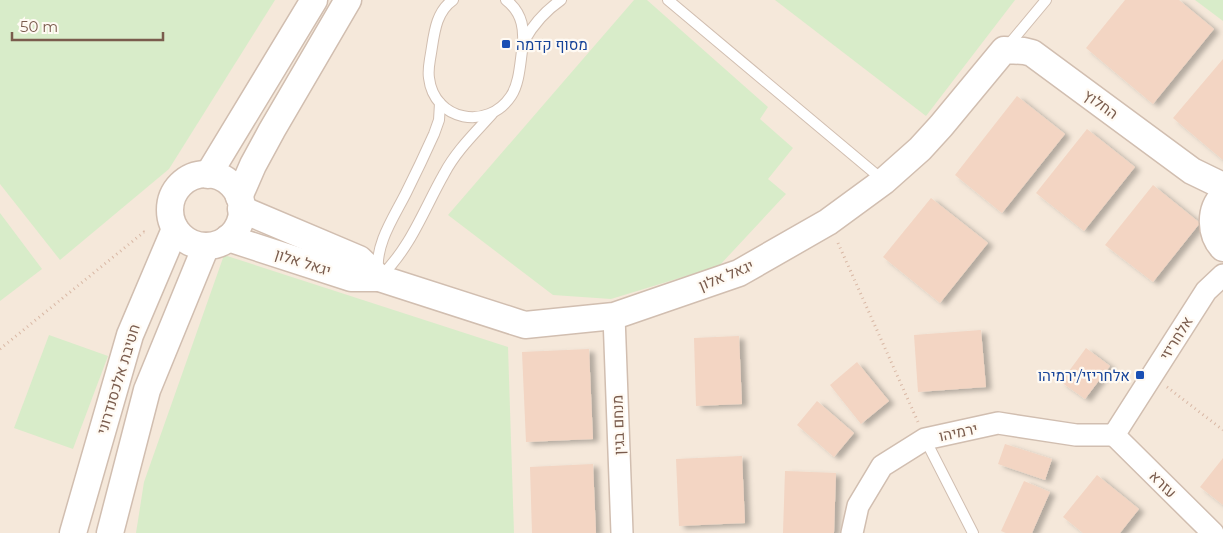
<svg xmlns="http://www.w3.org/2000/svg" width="1223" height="533" font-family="Montserrat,Heebo,sans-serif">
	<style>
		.residential { fill: #f5e8da }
		.green { fill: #d8ecc9 }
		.building { fill: #f3d5c3; filter: url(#shadow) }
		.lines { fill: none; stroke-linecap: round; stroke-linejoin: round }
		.service-casing { stroke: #d1beb0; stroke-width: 12 }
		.minor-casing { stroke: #d1beb0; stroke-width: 24 }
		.tertiary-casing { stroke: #d1beb0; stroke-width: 29 }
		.path { stroke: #d9b8a5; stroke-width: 3; stroke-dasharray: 1 4; stroke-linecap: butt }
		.service { stroke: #fff; stroke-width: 10 }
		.minor { stroke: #fff; stroke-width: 21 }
		.tertiary { stroke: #fff; stroke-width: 26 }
		.transit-dot { fill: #1a4fb4; stroke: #fffaf3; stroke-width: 2 }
		.labels { text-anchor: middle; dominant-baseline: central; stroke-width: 4.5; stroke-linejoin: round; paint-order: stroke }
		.transit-label { font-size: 15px; fill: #164399; stroke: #fffaf3; text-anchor: start }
		.street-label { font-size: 15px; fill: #7a5c4d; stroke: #fffaf3 }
	</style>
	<defs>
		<filter id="shadow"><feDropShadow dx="5.5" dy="3" stdDeviation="2.5" flood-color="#0004"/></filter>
	</defs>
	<rect width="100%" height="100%" fill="#fdf6ec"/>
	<!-- residential -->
	<rect class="residential" x="0" y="0" width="1223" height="533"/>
	<!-- green -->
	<g class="green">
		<polygon points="0,0 275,0 169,169 60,260 0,184"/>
		<polygon points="634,0 647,0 768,107 760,119 793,148 768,179 786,194 719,266 611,299 553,295 448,215"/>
		<polygon points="775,0 1015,0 926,116"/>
		<polygon points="1195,0 1223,0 1223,21"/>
		<polygon points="0,213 42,269 0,301"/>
		<polygon points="224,255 508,347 514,533 136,533 144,482"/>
		<polygon points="49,335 108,356 73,449 14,428"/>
	</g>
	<!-- building -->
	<g class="building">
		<polygon points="1125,0 1179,0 1214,29 1153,104 1086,48"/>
		<polygon points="1223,59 1223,160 1173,118"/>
		<polygon points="1017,96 1065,134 1002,213 955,175"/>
		<polygon points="1087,129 1135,167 1084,231 1036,193"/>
		<polygon points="1153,185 1200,223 1153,282 1105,245"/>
		<polygon points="931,198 988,243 940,303 883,257"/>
		<polygon points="981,330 986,387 918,392 914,335"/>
		<polygon points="739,336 742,404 696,406 694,338"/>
		<polygon points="1086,348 1110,366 1085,399 1061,382"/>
		<polygon points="589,349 593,439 526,442 522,352"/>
		<polygon points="857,362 889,401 861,424 830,385"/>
		<polygon points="817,401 854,433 834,457 797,425"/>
		<polygon points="1005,444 1052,459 1045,480 998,464"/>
		<polygon points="742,456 745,523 679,526 676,459"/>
		<polygon points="1223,458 1223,505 1200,487"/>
		<polygon points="593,464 596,533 532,533 530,467"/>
		<polygon points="785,471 836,473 834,533 783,533"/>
		<polygon points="1097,475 1139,509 1120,533 1083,533 1063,517"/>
		<polygon points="1024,481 1050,492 1032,533 1006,533 1001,531"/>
	</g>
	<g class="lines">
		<defs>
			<g id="service">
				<path d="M453,0C434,13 434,38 430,59C429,65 428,72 429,78C434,121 488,131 511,96C519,84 520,65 522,51C525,31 523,13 506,0"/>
				<polyline points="668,0 884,181"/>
				<path d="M524,41C533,25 545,11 561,0"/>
				<polyline points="1006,48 1046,0"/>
				<path d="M378,272C375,244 394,217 406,193C416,173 425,154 434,134L439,120L440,103"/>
				<path d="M381,276C411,247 424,209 444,174C456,151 475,133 492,114"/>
				<polyline points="925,439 973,533"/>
			</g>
			<g id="minor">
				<polyline points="614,316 622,533"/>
				<polyline points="1114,435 1206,291 1223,275"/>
				<polyline points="1114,435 1213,533"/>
				<polyline points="852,533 858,506 882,466 925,439 998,423 1076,435 1114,435"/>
			</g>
			<g id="tertiary">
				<circle cx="206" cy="210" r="36"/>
				<polyline points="208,175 314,0"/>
				<path d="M1223,196C1209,210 1210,234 1223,248"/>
				<polyline points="239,197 253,165 272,130 348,0"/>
				<polyline points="241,209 359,259 379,278"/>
				<polyline points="228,238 351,278 379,278 525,325 614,316 739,273 828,222 884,181 920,149 941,126 1004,50 1024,51 1032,53 1192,171 1223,186"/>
				<polyline points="73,533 130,335 175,229"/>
				<polyline points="110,533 147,390 206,246"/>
			</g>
		</defs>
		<!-- service casing -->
		<use href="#service" class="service-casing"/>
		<!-- minor casing -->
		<use href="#minor" class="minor-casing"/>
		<!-- tertiary casing -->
		<use href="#tertiary" class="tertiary-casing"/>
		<!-- path -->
		<g class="path">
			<polyline points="838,243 918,422"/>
			<polyline points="0,349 144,232 148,234"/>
			<polyline points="1167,387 1223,430"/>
		</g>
		<!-- service -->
		<use href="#service" class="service"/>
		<!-- minor -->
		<use href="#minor" class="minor"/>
		<!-- tertiary -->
		<use href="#tertiary" class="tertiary"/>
	</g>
	<!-- markers -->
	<g class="transit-dot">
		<rect x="501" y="39" width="10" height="10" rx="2.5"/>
		<rect x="1135" y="370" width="10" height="10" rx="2.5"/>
	</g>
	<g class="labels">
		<!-- transit labels -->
		<g class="transit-label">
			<text x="516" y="44">מסוף קדמה</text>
			<text x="1130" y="375" text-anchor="end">אלחריזי/ירמיהו</text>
		</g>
		<!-- street labels -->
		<g class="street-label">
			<text transform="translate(1101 104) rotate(36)">החלוץ</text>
			<text transform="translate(303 262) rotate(18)">יגאל אלון</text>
			<text transform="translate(726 275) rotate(-22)">יגאל אלון</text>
			<text transform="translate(1176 338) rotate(-58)">אלחריזי</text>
			<text transform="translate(118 379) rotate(-73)">חטיבת אלכסנדרוני</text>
			<text transform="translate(618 425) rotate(-92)">מנחם בגין</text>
			<text transform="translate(958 432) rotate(-12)">ירמיהו</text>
			<text transform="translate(1163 484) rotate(45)">עזרא</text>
		</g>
	</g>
	<!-- scale -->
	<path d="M12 32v8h151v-8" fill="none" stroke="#7a5c4d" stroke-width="2.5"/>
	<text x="20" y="32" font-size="15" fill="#7a5c4d" stroke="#fffaf3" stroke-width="4" paint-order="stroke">50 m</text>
</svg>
